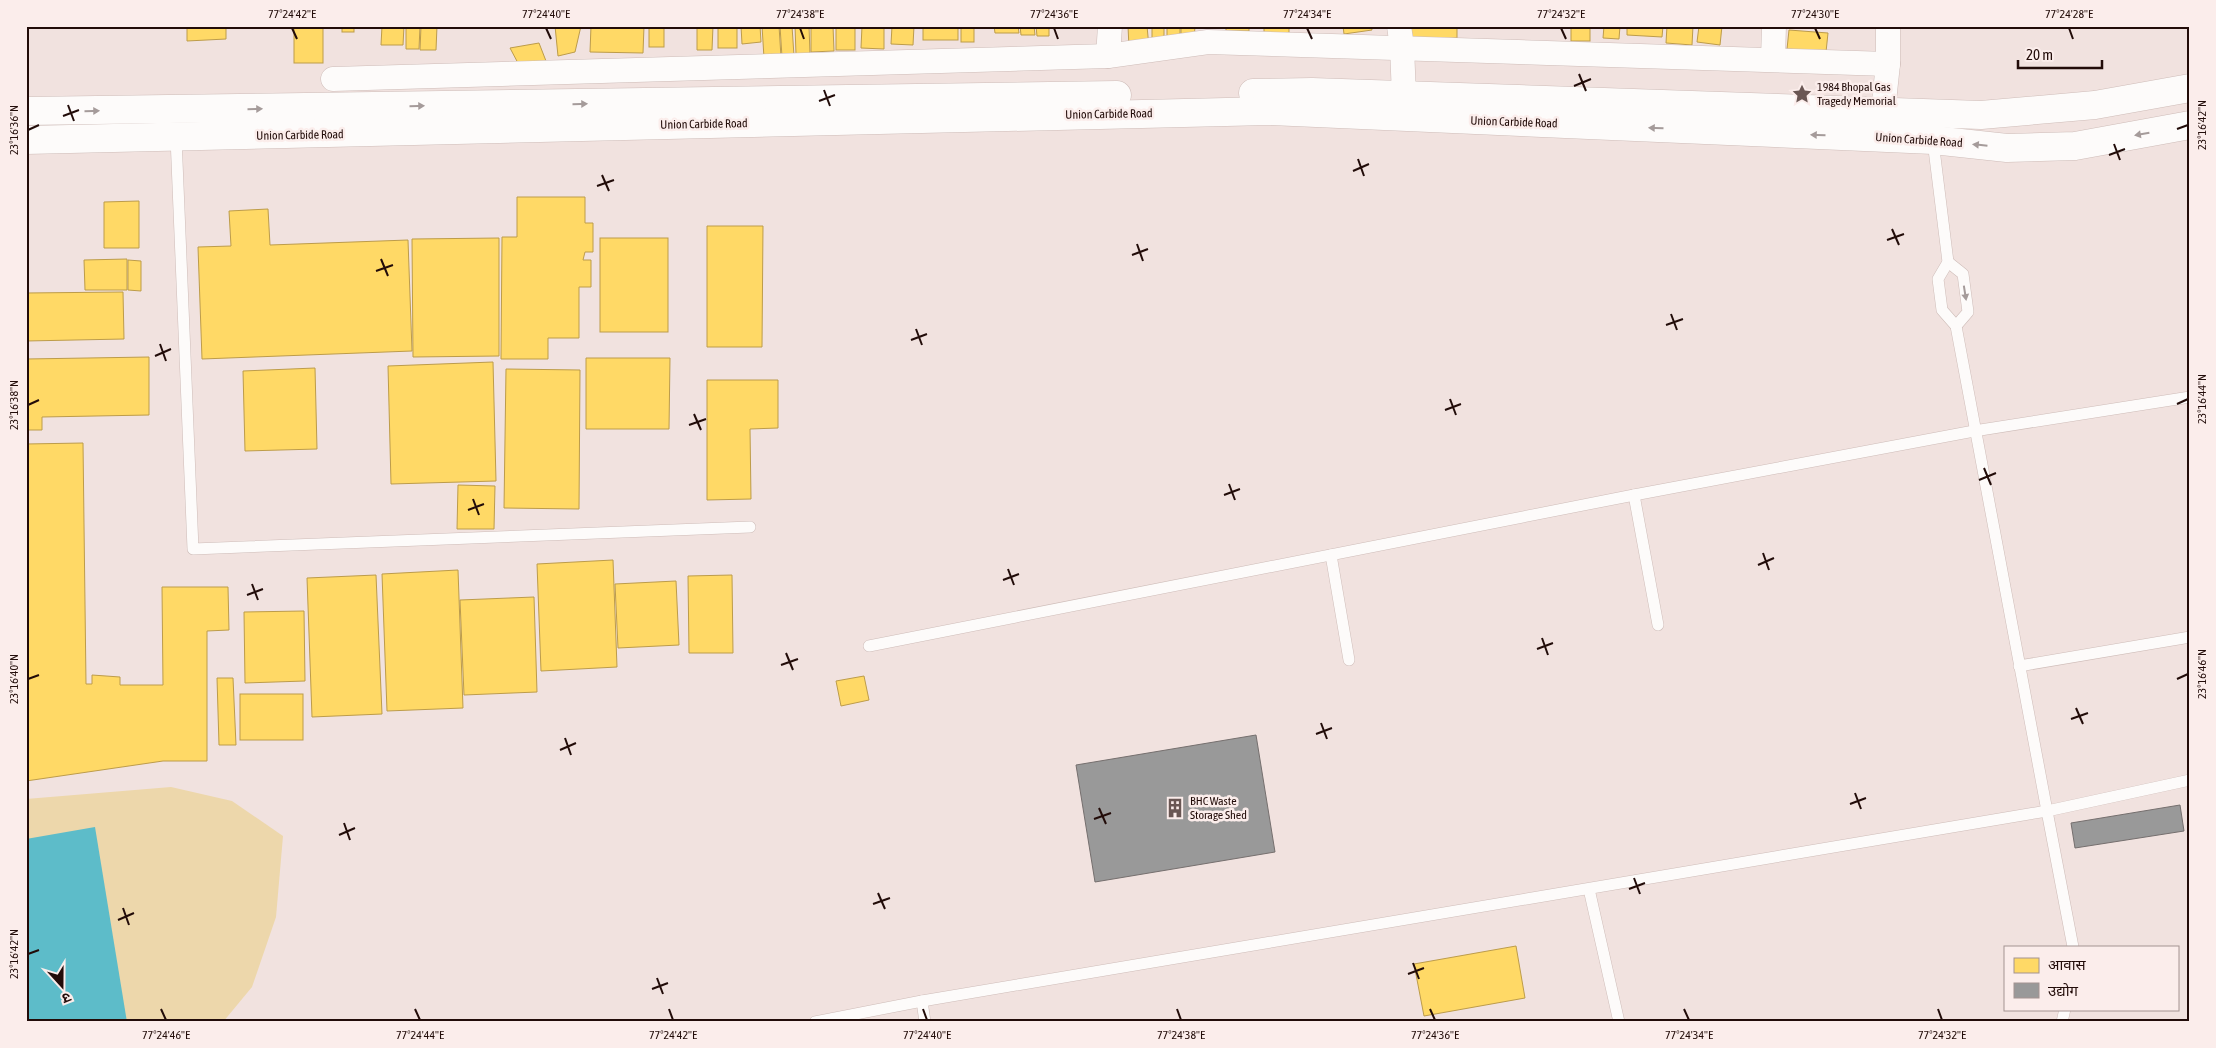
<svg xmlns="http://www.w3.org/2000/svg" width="2216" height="1048" font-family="'Asap Condensed','Noto Sans Devanagari',sans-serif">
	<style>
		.green { fill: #edd7ab }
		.water { fill: #5dbcc9 }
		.homes { fill: #ffd966; stroke: #bd9c4a }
		.industry { fill: #999; stroke: #756f6e }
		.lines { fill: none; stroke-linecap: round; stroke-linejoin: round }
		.lane-casing { stroke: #cebcb8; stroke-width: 12 }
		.street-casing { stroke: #cebcb8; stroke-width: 25 }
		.secondary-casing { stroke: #cebcb8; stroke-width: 29 }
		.lane { stroke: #fdfbfa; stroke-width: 11 }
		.street { stroke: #fdfbfa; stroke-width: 24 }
		.secondary { stroke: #fdfbfa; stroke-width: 28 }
		.oneway { fill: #a59b9a }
		.ticks { fill: none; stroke: #220c09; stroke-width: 2 }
		.labels { text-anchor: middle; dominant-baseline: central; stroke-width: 5; stroke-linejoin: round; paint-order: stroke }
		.poi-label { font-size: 12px; fill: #220c09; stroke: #fbedeb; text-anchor: start }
		.street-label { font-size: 12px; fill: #220c09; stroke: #fbedeb }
		.neatline { fill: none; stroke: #220c09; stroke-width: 2 }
		.ticks-label { font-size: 12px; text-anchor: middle; fill: #220c09 }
	</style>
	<rect width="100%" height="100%" fill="#f1e2df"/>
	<!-- green -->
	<polygon class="green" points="171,787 232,801 283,836 276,917 252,987 223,1022 26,1022 26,799"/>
	<!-- water -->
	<polygon class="water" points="95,827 127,1022 26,1022 26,839"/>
	<!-- homes -->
	<g class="homes">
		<polygon points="187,26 226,26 226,39 187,41"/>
		<rect x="294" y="26" width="29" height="37"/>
		<rect x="342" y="26" width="12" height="6"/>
		<polygon points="382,26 404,26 403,45 381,45"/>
		<polygon points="406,26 420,26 419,49 406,49"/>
		<polygon points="421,26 437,26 436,50 420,50"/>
		<polygon points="555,26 581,26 575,52 558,56"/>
		<polygon points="591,26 644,26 643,53 590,52"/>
		<rect x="649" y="26" width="15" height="21"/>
		<polygon points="697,26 713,26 712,50 697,50"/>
		<rect x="718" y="26" width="19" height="22"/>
		<polygon points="741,26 760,26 761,42 742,44"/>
		<polygon points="762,26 779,26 781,57 764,58"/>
		<polygon points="780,26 792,26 794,56 782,57"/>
		<polygon points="795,26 809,26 810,54 796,54"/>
		<polygon points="811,26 833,26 834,51 811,52"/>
		<rect x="836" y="26" width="19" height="24"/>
		<polygon points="862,26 884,26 884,49 861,48"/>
		<polygon points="892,26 914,26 913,45 891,44"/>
		<rect x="923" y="26" width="35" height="14"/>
		<rect x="961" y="26" width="13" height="16"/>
		<polygon points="994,26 1018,26 1019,33 995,33"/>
		<polygon points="1020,26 1034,26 1035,35 1021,35"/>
		<polygon points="1036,26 1049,26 1049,36 1037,36"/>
		<polygon points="1128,26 1147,26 1149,47 1129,48"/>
		<rect x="1152" y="26" width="12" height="18"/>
		<rect x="1167" y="26" width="13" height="14"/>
		<polygon points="1181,26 1195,26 1194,41 1181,41"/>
		<rect x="1226" y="26" width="23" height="5"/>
		<rect x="1264" y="26" width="25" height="8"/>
		<polygon points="1343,26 1371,26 1372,30 1344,34"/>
		<polygon points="1405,26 1457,26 1457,38 1405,41"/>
		<polygon points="1538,26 1561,26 1561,28 1538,27"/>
		<rect x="1571" y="26" width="19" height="15"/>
		<polygon points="1604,26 1620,26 1619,39 1603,38"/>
		<polygon points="1627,26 1663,26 1662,37 1627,35"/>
		<polygon points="1667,26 1693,26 1692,45 1666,43"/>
		<polygon points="1699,26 1722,26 1720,45 1697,42"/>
		<polygon points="1788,26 1825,26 1825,28"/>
		<polygon points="1789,30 1828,33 1826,52 1787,49"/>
		<polygon points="539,43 546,61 519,65 510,48"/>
		<polygon points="517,197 585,197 585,223 593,223 593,252 585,252 583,260 591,260 591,287 579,287 579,338 548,338 548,359 501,359 502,237 517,237"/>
		<polygon points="139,201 139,248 104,248 104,202"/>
		<polygon points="268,209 270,245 408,240 412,351 202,359 198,247 231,246 229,211"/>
		<polygon points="707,226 763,226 762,347 707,347"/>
		<polygon points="499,238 499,356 413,357 412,239"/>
		<rect x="600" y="238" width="68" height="94"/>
		<polygon points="127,259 127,290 85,290 84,260"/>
		<polygon points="128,260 141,261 141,291 128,290"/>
		<polygon points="123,292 124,339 26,341 26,293"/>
		<polygon points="149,357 149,415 42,417 42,430 26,430 26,359"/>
		<polygon points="586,358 670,358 669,429 586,429"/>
		<polygon points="493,362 496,481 391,484 388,366"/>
		<polygon points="315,368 317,449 245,451 243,371"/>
		<polygon points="506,369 580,370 579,509 504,508"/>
		<polygon points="707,380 778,380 778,428 750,429 751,499 707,500"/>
		<polygon points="83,443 86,684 92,684 92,675 120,677 120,685 163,685 162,587 228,587 229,630 207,631 207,761 163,761 26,781 26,444"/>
		<polygon points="458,485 495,486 494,529 457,529"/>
		<polygon points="613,560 617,667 541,671 537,564"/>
		<polygon points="458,570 463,708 387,711 382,574"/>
		<polygon points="376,575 382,714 312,717 307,578"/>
		<polygon points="732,575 733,653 689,653 688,576"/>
		<polygon points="676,581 679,645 618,648 615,584"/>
		<polygon points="534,597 537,692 464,695 460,600"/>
		<polygon points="304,611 305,681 245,683 244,612"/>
		<polygon points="864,676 869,700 841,706 836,681"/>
		<polygon points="217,678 233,678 236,745 219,745"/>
		<rect x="240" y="694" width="63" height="46"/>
		<polygon points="1516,946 1525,998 1424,1016 1414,964"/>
	</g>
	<!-- industry -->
	<g class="industry">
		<polygon points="1256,735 1275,852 1095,882 1076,765"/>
		<polygon points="2180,805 2184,831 2075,848 2071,823"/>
	</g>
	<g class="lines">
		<defs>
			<g id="lane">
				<polyline points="176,137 193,549 750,527"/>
				<polyline points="1948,262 1963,274 1968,312 1956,326"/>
				<polyline points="1634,495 1658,625"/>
				<polyline points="1331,555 1349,660"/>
				<polyline points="869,646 1634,495 1974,431 2190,397"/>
				<polyline points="2019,666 2190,637"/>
				<polyline points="1589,889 1619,1022"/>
				<polyline points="2073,947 2047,811 2190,780"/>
				<polyline points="922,1001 925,1022"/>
				<polyline points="815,1022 922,1001 2047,811 1956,326 1942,310 1938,279 1948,262 1933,141"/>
				<polyline points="2062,1022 2065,1009"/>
			</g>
			<g id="street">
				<polyline points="1399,26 1402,47 1404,96"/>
				<polyline points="1108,56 1110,26"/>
				<polyline points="1773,59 1774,26"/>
				<polyline points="333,79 1108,56 1208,42 1888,64"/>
				<polyline points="1883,111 1888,64 1888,26"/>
			</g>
			<g id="secondary">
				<polyline points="1253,93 1312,92 1981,115 2095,105 2190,88"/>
				<polyline points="26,111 1117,95"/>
				<polyline points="26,140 1268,111 1933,140 2007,148 2075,146 2190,125"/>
			</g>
		</defs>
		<!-- lane casing -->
		<use href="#lane" class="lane-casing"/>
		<!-- street casing -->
		<use href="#street" class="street-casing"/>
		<!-- secondary casing -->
		<use href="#secondary" class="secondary-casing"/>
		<!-- lane -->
		<use href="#lane" class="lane"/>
		<!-- street -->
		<use href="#street" class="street"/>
		<!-- secondary -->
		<use href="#secondary" class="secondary"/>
	</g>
	<!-- one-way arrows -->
	<defs><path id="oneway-solid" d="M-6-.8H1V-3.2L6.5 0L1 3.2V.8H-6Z" transform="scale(1.25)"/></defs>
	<g class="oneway">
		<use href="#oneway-solid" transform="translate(580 104) rotate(-1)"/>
		<use href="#oneway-solid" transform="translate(417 106) rotate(-1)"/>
		<use href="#oneway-solid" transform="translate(255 109) rotate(-1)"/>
		<use href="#oneway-solid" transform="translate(92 111) rotate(-1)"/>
		<use href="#oneway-solid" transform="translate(1656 128) rotate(-178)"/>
		<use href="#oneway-solid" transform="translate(2142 134) rotate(170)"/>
		<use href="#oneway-solid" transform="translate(1818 135) rotate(-178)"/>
		<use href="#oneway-solid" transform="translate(1980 145) rotate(-174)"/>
		<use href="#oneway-solid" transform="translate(1965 293) rotate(81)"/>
	</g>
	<!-- ticks -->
	<path class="ticks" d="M292,28L297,39M546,28L551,39M800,28L804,39M1054,28L1058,39M1307,28L1312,39M1561,28L1566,39M1815,28L1820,39M2069,28L2073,39M1579,74L1586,91M1574,86L1591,79M824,90L830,106M819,101L835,95M68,105L74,121M63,116L79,110M2177,129L2188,125M28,130L39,125M2114,144L2120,160M2109,155L2125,149M1358,159L1364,176M1353,171L1369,164M602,175L609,191M597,186L614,180M1892,229L1899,245M1887,240L1904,234M1137,244L1143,261M1132,255L1148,249M381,259L388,276M376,271L393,265M1671,314L1677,330M1666,325L1683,319M916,329L922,345M911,340L927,334M160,344L166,361M155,356L171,349M1450,399L1456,415M2177,404L2188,399M28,405L39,400M1445,410L1461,404M694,414L701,430M689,425L706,419M1984,468L1991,485M1979,480L1996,473M1229,484L1235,500M1224,495L1240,489M473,499L479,515M468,510L484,504M1763,553L1769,570M1758,565L1774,558M1008,569L1014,585M1003,580L1019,574M252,584L258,600M247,595L263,589M1542,638L1548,655M1537,649L1553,643M786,653L793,670M781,665L798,659M28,679L39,675M2177,679L2188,674M2076,708L2083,724M2071,719L2088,713M1321,723L1327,739M1316,734L1332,728M565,738L571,755M560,750L576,743M1855,793L1861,809M1850,804L1866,798M1099,808L1106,824M1094,819L1111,813M344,823L350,840M339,835L355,828M1634,878L1640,894M1629,889L1645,883M878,893L885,909M873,904L890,898M123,908L129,925M118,920L134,913M28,954L39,950M1413,963L1419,979M1408,974L1424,968M657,978L663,994M652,989L668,983M161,1009L166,1020M415,1009L420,1020M669,1009L673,1020M923,1009L927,1020M1177,1009L1181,1020M1430,1009L1435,1020M1684,1009L1689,1020M1938,1009L1942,1020"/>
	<!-- icons -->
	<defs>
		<symbol id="sight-bare" viewBox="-9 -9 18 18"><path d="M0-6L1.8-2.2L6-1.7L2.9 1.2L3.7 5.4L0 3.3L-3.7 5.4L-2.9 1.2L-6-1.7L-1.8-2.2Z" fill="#6a5754" stroke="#fbedeb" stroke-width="2.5" paint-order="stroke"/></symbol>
		<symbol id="building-bare" viewBox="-9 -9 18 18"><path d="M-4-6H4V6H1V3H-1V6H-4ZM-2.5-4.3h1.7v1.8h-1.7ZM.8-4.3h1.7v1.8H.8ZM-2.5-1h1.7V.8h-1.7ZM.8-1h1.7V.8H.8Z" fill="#6a5754" stroke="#fbedeb" stroke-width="2.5" paint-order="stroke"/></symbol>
	</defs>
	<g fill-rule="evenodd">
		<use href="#sight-bare" x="1788" y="80" width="28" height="28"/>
		<use href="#building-bare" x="1161" y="794" width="28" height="28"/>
	</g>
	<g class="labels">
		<!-- poi labels -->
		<g class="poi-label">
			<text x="1817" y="87">1984 Bhopal Gas<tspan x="1817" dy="14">Tragedy Memorial</tspan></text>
			<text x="1190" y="801">BHC Waste<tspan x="1190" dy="14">Storage Shed</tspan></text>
		</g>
		<!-- street labels -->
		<g class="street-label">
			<text transform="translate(1109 114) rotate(-1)">Union Carbide Road</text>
			<text transform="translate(1514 122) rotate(2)">Union Carbide Road</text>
			<text transform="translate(704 124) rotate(-1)">Union Carbide Road</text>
			<text transform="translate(300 135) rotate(-1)">Union Carbide Road</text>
			<text transform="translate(1919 140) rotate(4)">Union Carbide Road</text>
		</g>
	</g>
	<!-- border -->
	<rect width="2216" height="1048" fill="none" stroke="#fbedeb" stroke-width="55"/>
	<!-- legend -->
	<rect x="2004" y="946" width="175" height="65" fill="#fbedeb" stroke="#a49391"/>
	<rect x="2014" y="958" width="25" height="15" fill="#ffd966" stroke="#a49391"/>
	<text x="2048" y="970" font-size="15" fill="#220c09">आवास</text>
	<rect x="2014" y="983" width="25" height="15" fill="#999999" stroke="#a49391"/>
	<text x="2048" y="996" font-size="15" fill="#220c09">उद्योग</text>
	<!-- north arrow -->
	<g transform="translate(62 986) rotate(159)" stroke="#fbedeb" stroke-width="4" paint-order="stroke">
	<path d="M0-4L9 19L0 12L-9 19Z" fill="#220c09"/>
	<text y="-8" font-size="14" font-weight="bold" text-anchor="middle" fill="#220c09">उ</text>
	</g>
	<!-- scale -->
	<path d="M2018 60v8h84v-8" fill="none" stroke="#220c09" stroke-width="2.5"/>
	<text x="2026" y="60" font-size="15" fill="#220c09" stroke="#fbedeb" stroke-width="4" paint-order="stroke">20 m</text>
	<rect x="28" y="28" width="2160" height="992" class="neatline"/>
	<g class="ticks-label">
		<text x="292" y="18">77°24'42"E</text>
		<text x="546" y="18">77°24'40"E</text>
		<text x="800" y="18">77°24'38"E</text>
		<text x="1054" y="18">77°24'36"E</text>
		<text x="1307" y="18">77°24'34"E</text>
		<text x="1561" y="18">77°24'32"E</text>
		<text x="1815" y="18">77°24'30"E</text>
		<text x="2069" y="18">77°24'28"E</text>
		<text transform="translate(2202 125) rotate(-90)" y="4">23°16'42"N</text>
		<text transform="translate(14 130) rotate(-90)" y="4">23°16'36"N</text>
		<text transform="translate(2202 399) rotate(-90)" y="4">23°16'44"N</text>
		<text transform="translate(14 405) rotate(-90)" y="4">23°16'38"N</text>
		<text transform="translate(2202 674) rotate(-90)" y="4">23°16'46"N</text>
		<text transform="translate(14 679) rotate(-90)" y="4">23°16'40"N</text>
		<text transform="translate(14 954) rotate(-90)" y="4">23°16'42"N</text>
		<text x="166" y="1039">77°24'46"E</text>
		<text x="420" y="1039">77°24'44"E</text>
		<text x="673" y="1039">77°24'42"E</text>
		<text x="927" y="1039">77°24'40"E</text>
		<text x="1181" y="1039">77°24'38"E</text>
		<text x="1435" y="1039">77°24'36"E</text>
		<text x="1689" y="1039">77°24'34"E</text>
		<text x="1942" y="1039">77°24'32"E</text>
	</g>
</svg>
